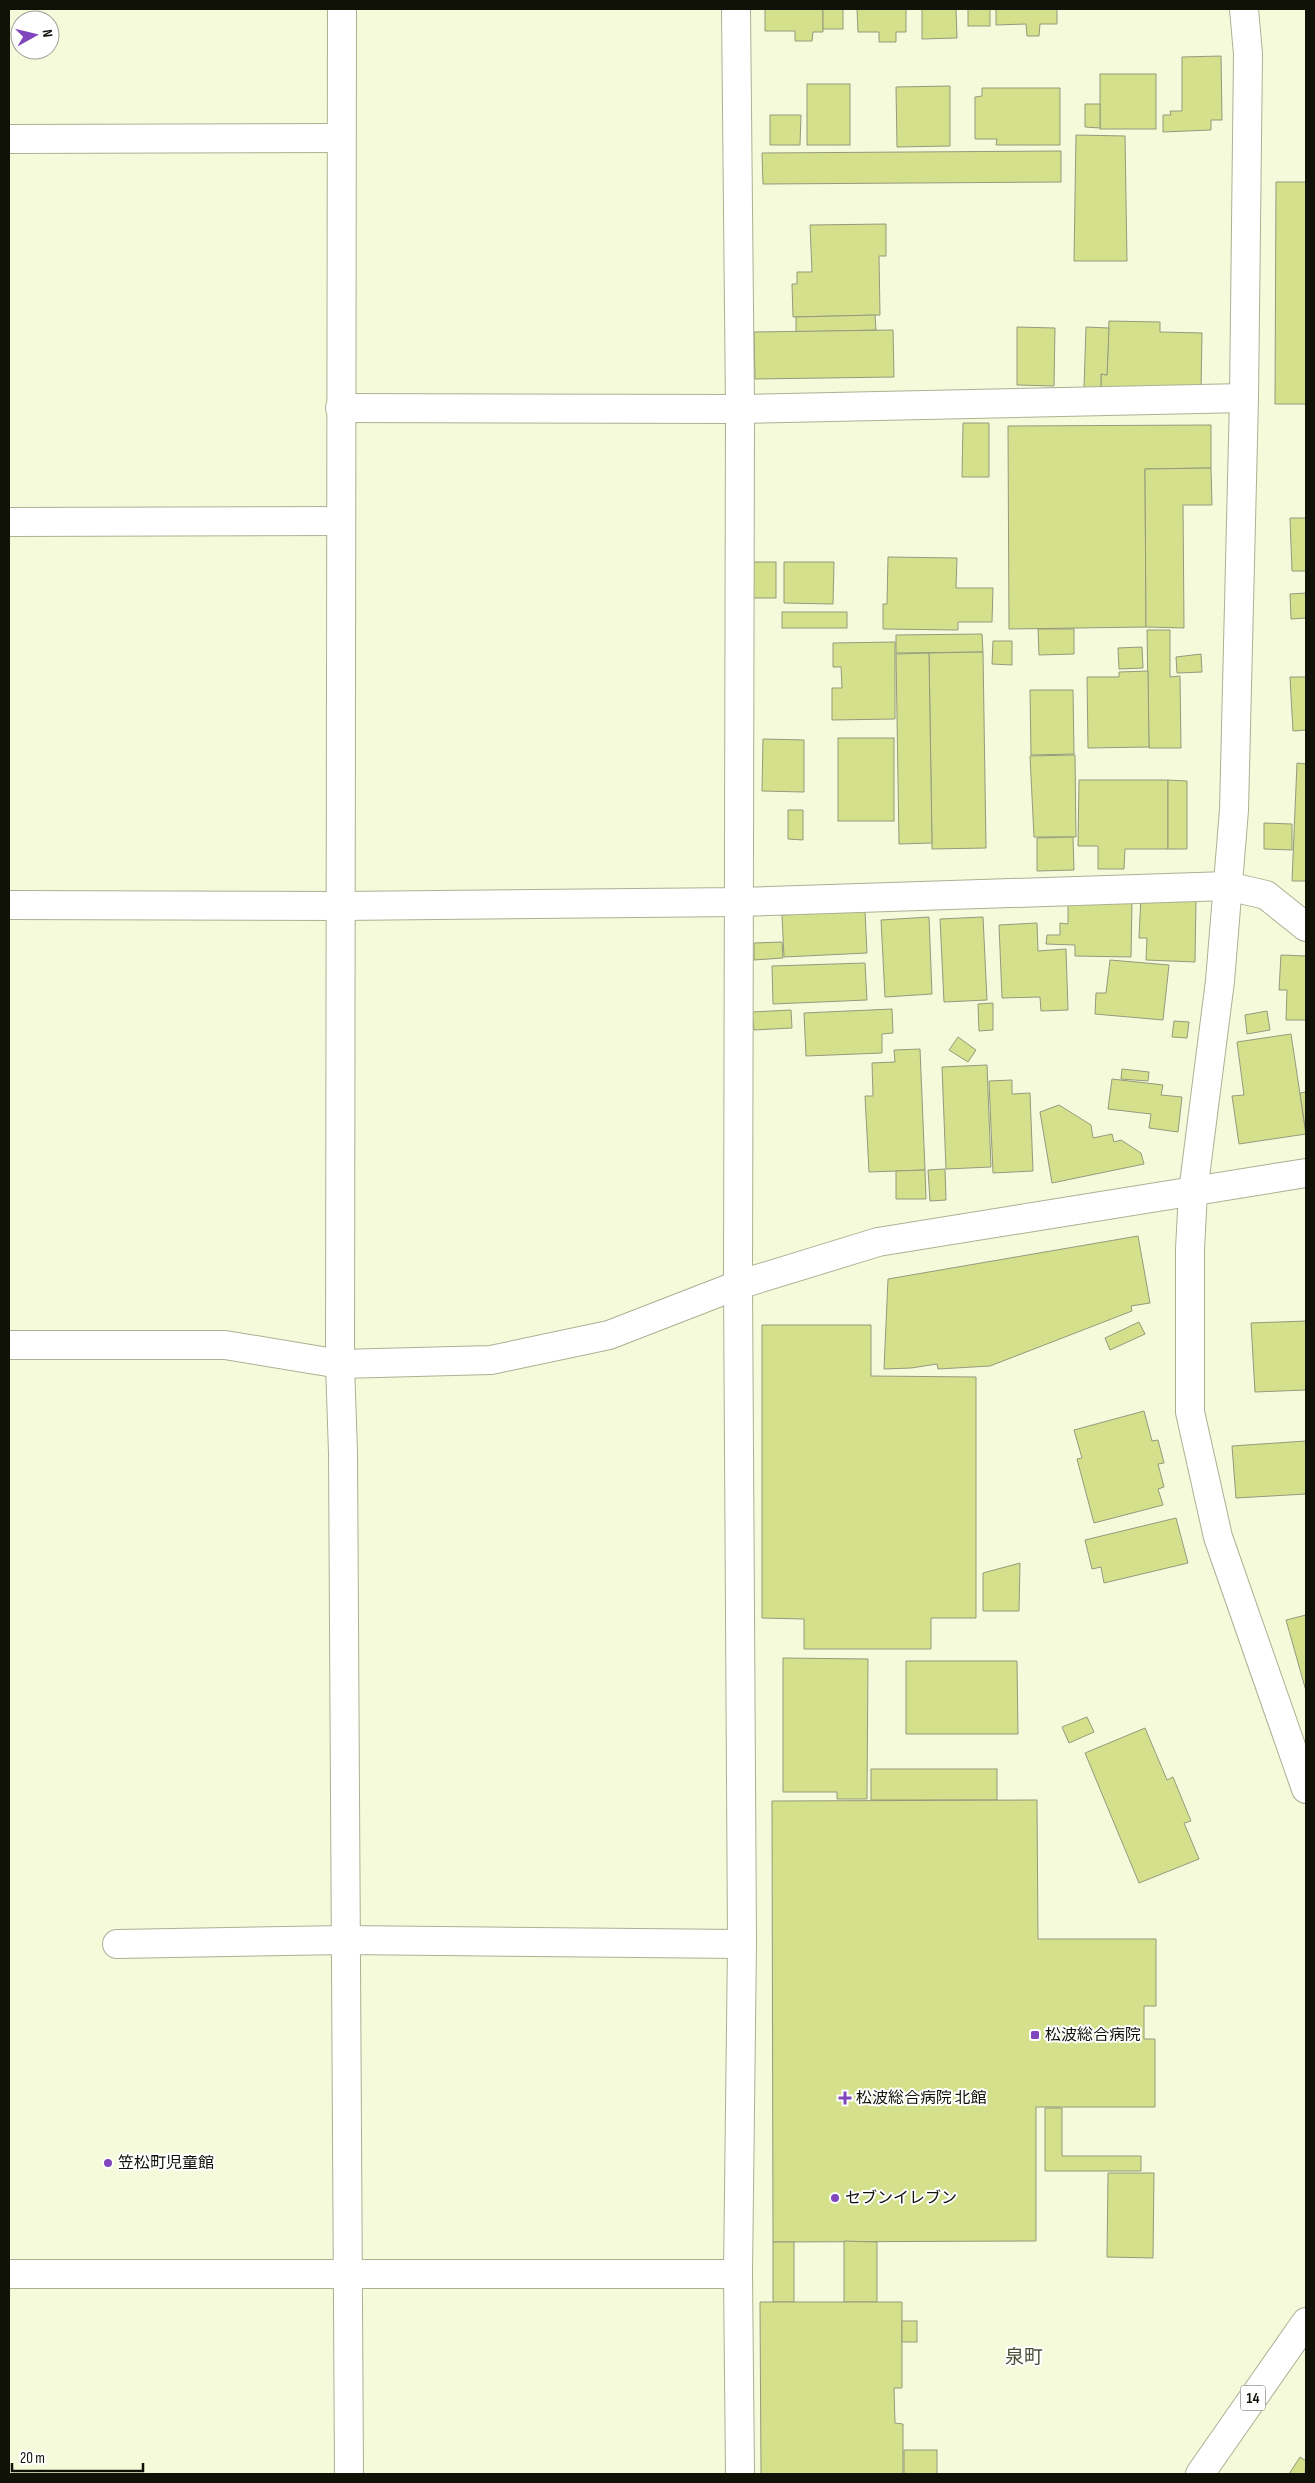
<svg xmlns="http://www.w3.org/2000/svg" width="1315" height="2483" font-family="'Sofia Sans Condensed','Noto Sans JP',sans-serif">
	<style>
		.building { fill: #d4e08c; stroke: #959a7d }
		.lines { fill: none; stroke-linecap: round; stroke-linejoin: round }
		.minor-casing { stroke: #abb193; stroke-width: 30 }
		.major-casing { stroke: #abb193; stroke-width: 30 }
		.minor { stroke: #fff; stroke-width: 28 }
		.major { stroke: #fff; stroke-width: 28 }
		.poi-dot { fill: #7f46bd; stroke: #fff; stroke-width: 2 }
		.labels { text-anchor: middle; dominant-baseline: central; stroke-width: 4; stroke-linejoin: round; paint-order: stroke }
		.shield { fill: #fff; stroke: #585951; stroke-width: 1 }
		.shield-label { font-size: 15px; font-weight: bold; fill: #101207 }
		.poi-label { font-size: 16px; fill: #101207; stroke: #fff; text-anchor: start }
		.quarter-label { font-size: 19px; fill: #4b4f35; stroke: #fff }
	</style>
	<rect width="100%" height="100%" fill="#f4fada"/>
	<!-- building -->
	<g class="building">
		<polygon points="759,9 823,9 823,32 813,32 812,41 795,41 795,31 765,31 765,9"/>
		<rect x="823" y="9" width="20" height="20"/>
		<polygon points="857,9 906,9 906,32 896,32 896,42 879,42 879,32 858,32"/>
		<polygon points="922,9 956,9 957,38 922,39"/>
		<rect x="968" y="9" width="22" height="17"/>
		<polygon points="996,9 1057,9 1057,24 1040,24 1039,36 1027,36 1026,24 996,25"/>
		<polygon points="1221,56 1222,120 1211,120 1211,130 1163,132 1163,115 1171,115 1170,111 1182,111 1182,57"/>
		<rect x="1100" y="74" width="56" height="55"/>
		<rect x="807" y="84" width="43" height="61"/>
		<polygon points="950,86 950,146 897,147 896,87"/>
		<polygon points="982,88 1060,88 1060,145 996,145 997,139 975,139 975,97 982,96"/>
		<polygon points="1085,104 1100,104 1100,128 1085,127"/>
		<polygon points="770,115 801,115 800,145 770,145"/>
		<polygon points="1076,135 1125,136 1127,261 1074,261"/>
		<polygon points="1061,151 1061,182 763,184 762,153"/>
		<polygon points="1276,182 1306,182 1306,404 1275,404"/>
		<polygon points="886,224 886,256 879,256 880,315 793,317 792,284 797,284 797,272 812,272 810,225"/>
		<polygon points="875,315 876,330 796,332 796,317"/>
		<polygon points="1109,321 1160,322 1160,332 1202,333 1201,390 1101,389 1101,374 1107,375"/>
		<polygon points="1017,327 1055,328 1054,386 1017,385"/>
		<polygon points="1086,327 1109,328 1107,375 1101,374 1101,389 1084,388"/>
		<polygon points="893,330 894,377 755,379 754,332"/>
		<polygon points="963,423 989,423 989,477 962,477"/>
		<polygon points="1211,425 1211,468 1145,469 1146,627 1009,629 1008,426"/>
		<polygon points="1211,468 1212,505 1183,505 1184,628 1146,627 1145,469"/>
		<polygon points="1290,518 1306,518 1306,571 1292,571"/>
		<polygon points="888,557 957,558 956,588 993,588 992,622 958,622 958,630 883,629 883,604 887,604"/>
		<rect x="753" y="562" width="23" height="36"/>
		<polygon points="784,562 834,562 833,604 784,603"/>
		<polygon points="1306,593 1306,618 1291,619 1290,594"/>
		<rect x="782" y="612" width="65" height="16"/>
		<polygon points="1038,629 1074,629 1074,654 1039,655"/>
		<polygon points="1147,630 1170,630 1170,677 1180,676 1181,748 1149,748"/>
		<polygon points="982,634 983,652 896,653 896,635"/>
		<polygon points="993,641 1012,641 1012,665 992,664"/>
		<polygon points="895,642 895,719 832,720 832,688 842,688 841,667 833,667 833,643"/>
		<polygon points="1142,647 1143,668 1119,669 1118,648"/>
		<polygon points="983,652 986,848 932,849 929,653"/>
		<polygon points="929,653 932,843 899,844 896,654"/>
		<polygon points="1201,654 1202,672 1177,673 1176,657"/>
		<polygon points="1148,671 1149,747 1088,748 1087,677 1119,677 1119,672"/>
		<polygon points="1290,677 1306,677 1306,730 1293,731"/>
		<polygon points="1030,690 1073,690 1074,754 1031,755"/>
		<rect x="838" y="738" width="56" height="83"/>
		<polygon points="763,739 804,740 804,792 762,791"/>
		<polygon points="1075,755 1076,837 1034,837 1030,756"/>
		<polygon points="1297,763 1306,764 1306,881 1292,881"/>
		<polygon points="1079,780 1168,780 1168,849 1125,849 1124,869 1098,869 1098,846 1078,846"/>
		<polygon points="1168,780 1187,781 1187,849 1168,849"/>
		<polygon points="788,810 803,810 803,840 788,839"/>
		<polygon points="1264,823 1292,824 1292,850 1264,849"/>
		<polygon points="1073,837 1074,870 1037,871 1037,838"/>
		<polygon points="1141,895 1196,898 1195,962 1146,960 1147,938 1139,938"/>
		<polygon points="1077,900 1132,901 1131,957 1075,956 1075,945 1046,944 1047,935 1060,935 1060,923 1068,924 1068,905 1077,905"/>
		<polygon points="865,911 867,953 784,957 782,915"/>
		<polygon points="929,917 932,994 885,997 881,920"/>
		<polygon points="983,917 987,1000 944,1002 940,919"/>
		<polygon points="1037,923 1038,951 1066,949 1068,1010 1041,1011 1040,997 1002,998 999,925"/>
		<polygon points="782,942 783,958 754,960 754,943"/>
		<polygon points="1281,955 1306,956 1306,1020 1286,1020 1287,990 1279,990"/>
		<polygon points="1110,960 1169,965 1163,1020 1095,1014 1096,993 1106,993"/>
		<polygon points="865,963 867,1000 773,1004 772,966"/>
		<polygon points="993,1003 993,1030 979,1031 978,1004"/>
		<polygon points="892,1009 893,1033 882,1034 882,1053 806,1056 804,1013"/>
		<polygon points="791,1010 792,1028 754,1030 752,1012"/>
		<polygon points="1267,1011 1270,1030 1247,1034 1245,1015"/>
		<polygon points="1174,1021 1189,1022 1187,1038 1172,1037"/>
		<polygon points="1291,1034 1306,1134 1239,1144 1232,1096 1244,1095 1237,1042"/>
		<polygon points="958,1037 976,1050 968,1062 949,1050"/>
		<polygon points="920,1049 925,1170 869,1172 865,1096 873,1096 872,1063 895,1062 894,1050"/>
		<polygon points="987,1065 991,1167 946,1169 942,1067"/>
		<polygon points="1122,1069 1149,1072 1148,1081 1121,1079"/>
		<polygon points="1112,1079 1163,1085 1161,1095 1182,1097 1178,1132 1149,1128 1151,1114 1108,1109"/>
		<polygon points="1012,1080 1012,1094 1030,1093 1033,1171 993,1173 989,1081"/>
		<polygon points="1306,1092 1306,1134 1300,1093"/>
		<polygon points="1059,1105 1091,1125 1093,1138 1112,1134 1114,1142 1121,1140 1141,1153 1144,1164 1052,1183 1040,1112"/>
		<polygon points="945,1169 946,1200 930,1201 928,1170"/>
		<polygon points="925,1170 926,1199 896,1199 896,1171"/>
		<polygon points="1138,1236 1150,1303 1131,1306 1132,1311 990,1366 938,1369 937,1364 911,1368 884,1369 888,1279"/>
		<polygon points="1306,1321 1306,1390 1255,1392 1251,1323"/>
		<polygon points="1139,1322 1145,1334 1110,1350 1105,1338"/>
		<polygon points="762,1325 871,1325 871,1376 976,1377 976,1618 931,1618 931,1649 804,1649 804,1619 762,1618"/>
		<polygon points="1144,1411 1152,1441 1158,1440 1164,1463 1158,1464 1164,1487 1158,1489 1163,1505 1094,1523 1077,1459 1082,1458 1074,1430"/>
		<polygon points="1306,1441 1306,1494 1236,1498 1232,1446"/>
		<polygon points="1176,1518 1188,1563 1104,1583 1101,1567 1092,1569 1085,1540"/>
		<polygon points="1020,1563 1019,1611 983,1611 983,1573"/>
		<polygon points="1306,1615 1306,1691 1286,1620"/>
		<polygon points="783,1658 868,1659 867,1799 837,1799 837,1792 783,1792"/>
		<polygon points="906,1661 1017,1661 1018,1734 906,1734"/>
		<polygon points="1087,1717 1094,1732 1069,1743 1062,1727"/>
		<polygon points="1145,1728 1167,1780 1173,1777 1191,1821 1184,1823 1199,1859 1139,1883 1085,1753"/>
		<rect x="871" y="1769" width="126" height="31"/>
		<polygon points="1037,1800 1038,1939 1156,1939 1156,2006 1144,2006 1144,2039 1155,2039 1155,2107 1036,2107 1036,2241 773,2242 772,1801"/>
		<polygon points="1045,2108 1062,2108 1062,2156 1141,2156 1141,2171 1045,2171"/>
		<polygon points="1108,2173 1154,2173 1153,2258 1107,2257"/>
		<polygon points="844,2241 877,2242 877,2302 844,2302"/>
		<rect x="773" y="2242" width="21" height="60"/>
		<polygon points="760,2302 902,2302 902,2388 894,2388 895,2423 903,2424 903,2474 761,2474"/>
		<rect x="902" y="2321" width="15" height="21"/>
		<rect x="904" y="2450" width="33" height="24"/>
		<polygon points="1300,2457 1306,2461 1305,2474 1289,2474"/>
	</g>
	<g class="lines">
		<defs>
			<g id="minor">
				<polyline points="342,9 340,1364 343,1453 349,2474"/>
				<polyline points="736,9 740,409 738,1285 742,1944 738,2274 740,2474"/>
				<polyline points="1244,9 1248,54 1244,398 1234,810 1220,981 1193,1192 1190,1249 1190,1412 1218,1537 1306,1789"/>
				<polyline points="9,139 341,138"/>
				<polyline points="340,408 740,409 1244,398"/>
				<polyline points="9,522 341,521"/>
				<polyline points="9,905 340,906 739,902 1227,886 1266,895 1306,927"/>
				<polyline points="9,1345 225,1345 340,1364 491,1360 609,1335 738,1285 878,1242 1306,1173"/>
				<polyline points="117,1944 346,1940 742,1944"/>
				<polyline points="9,2274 738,2274"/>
			</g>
			<polyline id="major" points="1200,2474 1306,2322"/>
		</defs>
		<!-- minor casing -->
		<use href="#minor" class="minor-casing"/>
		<!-- major casing -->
		<use href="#major" class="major-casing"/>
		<!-- minor -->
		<use href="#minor" class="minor"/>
		<!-- major -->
		<use href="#major" class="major"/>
	</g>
	<!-- markers -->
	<g class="poi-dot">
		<rect x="1030" y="2030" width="10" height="10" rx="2.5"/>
		<path d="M842.5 2090.5h5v5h5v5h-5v5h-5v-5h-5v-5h5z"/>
		<circle cx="108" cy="2163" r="5"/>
		<circle cx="835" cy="2198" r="5"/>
	</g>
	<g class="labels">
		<!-- shield labels -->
		<rect class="shield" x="1240.5" y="2385.5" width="25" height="25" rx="4"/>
		<g class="shield-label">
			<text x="1253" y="2398">14</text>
		</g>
		<!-- poi labels -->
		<g class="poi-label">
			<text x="1045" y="2035">松波総合病院</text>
			<text x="856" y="2098">松波総合病院 北館</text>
			<text x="118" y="2163">笠松町児童館</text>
			<text x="845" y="2198">セブンイレブン</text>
		</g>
		<!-- quarter labels -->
		<g class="quarter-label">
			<text x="1024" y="2357">泉町</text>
		</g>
	</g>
	<!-- border -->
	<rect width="1315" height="2483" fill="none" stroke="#101207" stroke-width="20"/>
	<!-- north arrow -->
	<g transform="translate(35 35) rotate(82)"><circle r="24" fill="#ffffff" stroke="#9fa09c"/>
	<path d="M0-4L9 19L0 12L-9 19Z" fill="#7f46bd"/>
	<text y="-8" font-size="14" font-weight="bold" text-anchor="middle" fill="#101207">N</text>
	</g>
	<!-- scale -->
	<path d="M12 2463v8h131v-8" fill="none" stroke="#101207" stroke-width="2.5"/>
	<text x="20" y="2463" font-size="15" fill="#101207" stroke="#ffffff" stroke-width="4" paint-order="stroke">20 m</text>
</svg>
